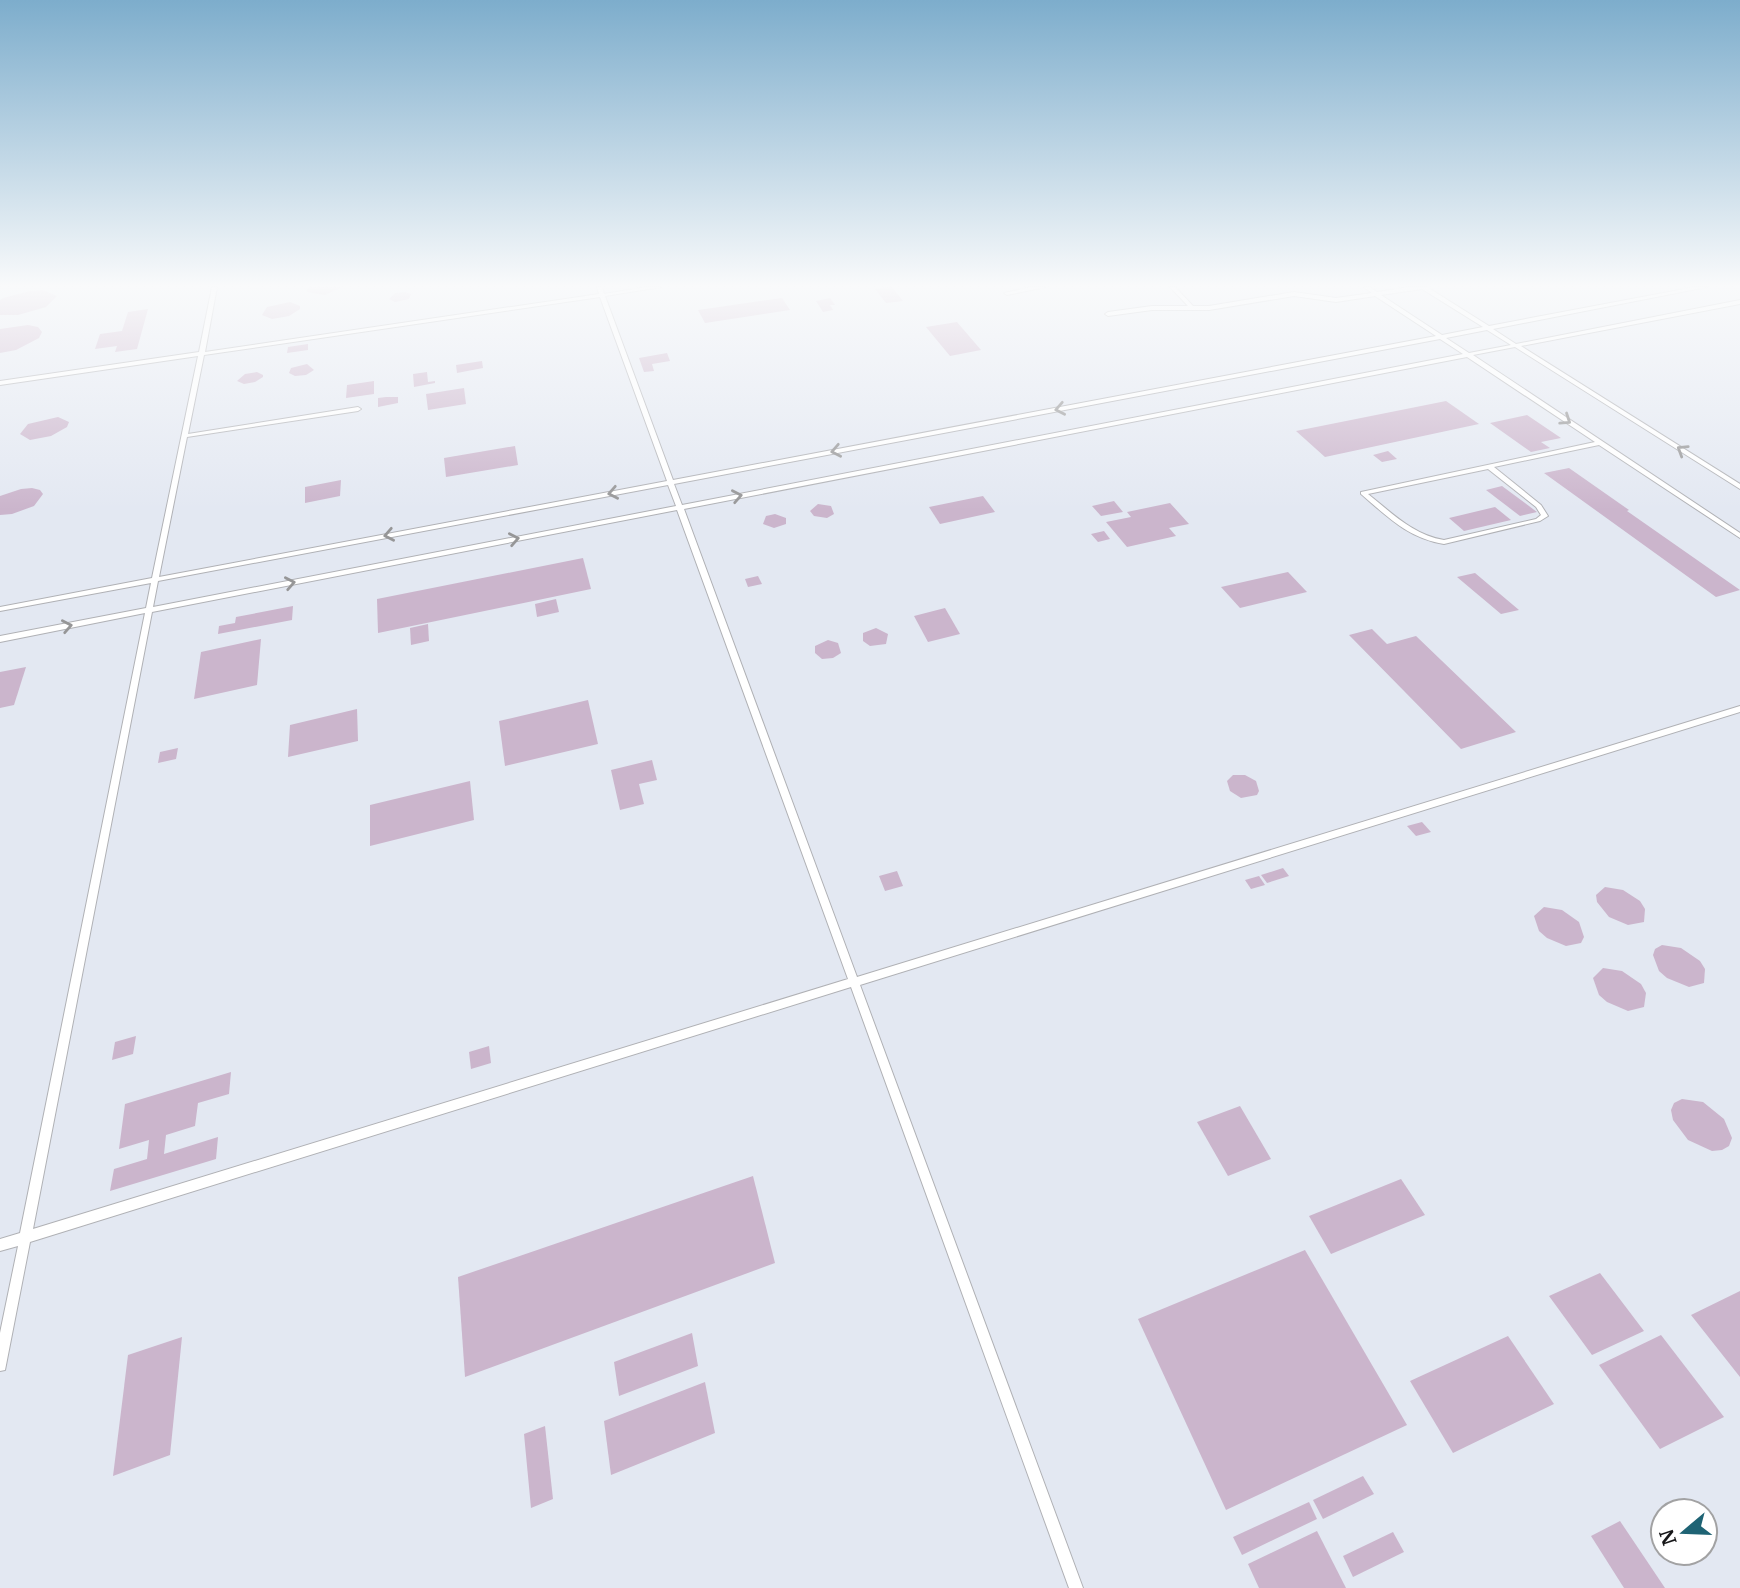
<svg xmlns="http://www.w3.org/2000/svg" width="1740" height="1588" font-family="Merriweather,serif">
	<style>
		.built { fill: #e3e8f2; fill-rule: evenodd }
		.building { fill: #cbb5cc }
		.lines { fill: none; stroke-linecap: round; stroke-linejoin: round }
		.service-casing { stroke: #b0b1b5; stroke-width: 2 }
		.service { fill: #fff; fill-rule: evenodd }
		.oneway { stroke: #969697 }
	</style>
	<rect width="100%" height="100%" fill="#f2f3f6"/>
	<!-- built -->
	<path class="built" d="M0,287H1740V1588H0ZM1663,1511H1705V1553H1663Z"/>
	<!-- building -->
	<g class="building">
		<polygon points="342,287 325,295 307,292 308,287"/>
		<polygon points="887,287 892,287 903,301 886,303 875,289"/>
		<polygon points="43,290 57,296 46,307 18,315 0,315 0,300 3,298 30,291"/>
		<polygon points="405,292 411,294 409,299 395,302 389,299 395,293"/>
		<polygon points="782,298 790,310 705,323 698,310"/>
		<polygon points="830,298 835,305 830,305 833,310 823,312 816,301"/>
		<polygon points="290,302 300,306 300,309 289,316 272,319 262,315 267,307"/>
		<polygon points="148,309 137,349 115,352 117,346 95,349 100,334 122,331 128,312"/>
		<polygon points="957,322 981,350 950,356 926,327"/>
		<polygon points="28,325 38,327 42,332 39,338 16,350 0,353 0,329"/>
		<polygon points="308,344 308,350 287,353 288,347"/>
		<polygon points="667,353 670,361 652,364 654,371 644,372 639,358"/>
		<polygon points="482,361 483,368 457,373 456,365"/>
		<polygon points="307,364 314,370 306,375 295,376 289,373 291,368"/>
		<polygon points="257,372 263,375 263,377 255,382 244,384 237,381 245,374"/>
		<polygon points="427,372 428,382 435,381 435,383 414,387 413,374"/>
		<polygon points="374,381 374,394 346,398 347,385"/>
		<polygon points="464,388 466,404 428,410 426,394"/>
		<polygon points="386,397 398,397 398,403 378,407 378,398"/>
		<polygon points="1446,401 1479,424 1325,457 1296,431"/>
		<polygon points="1527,415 1561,438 1541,442 1550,448 1531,452 1490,423"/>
		<polygon points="58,417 69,422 67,427 51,436 30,440 20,434 28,424"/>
		<polygon points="515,446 518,465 446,477 444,458"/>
		<polygon points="1388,451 1397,459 1382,462 1373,455"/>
		<polygon points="1569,468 1629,510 1627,511 1740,590 1716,597 1544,473"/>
		<polygon points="341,480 340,496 305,503 305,487"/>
		<polygon points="1502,486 1537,512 1520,516 1486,490"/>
		<polygon points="32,488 40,490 43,494 34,506 12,514 0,515 0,496 21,489"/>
		<polygon points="983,496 995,512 940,524 929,507"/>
		<polygon points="1114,501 1123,512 1101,516 1092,506"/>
		<polygon points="1170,503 1189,524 1169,528 1176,536 1127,547 1106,522 1131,517 1127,512"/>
		<polygon points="818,504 831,506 834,514 827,518 814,516 810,511"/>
		<polygon points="1495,507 1511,520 1464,531 1449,518"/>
		<polygon points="775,514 786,518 786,524 774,528 763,524 766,516"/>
		<polygon points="1104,531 1110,539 1098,542 1091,534"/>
		<polygon points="583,558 591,589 378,633 377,599"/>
		<polygon points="1288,572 1307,592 1240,608 1221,587"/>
		<polygon points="1475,573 1519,610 1501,614 1457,577"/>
		<polygon points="758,576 762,584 748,587 745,579"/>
		<polygon points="556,599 559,612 537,617 535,604"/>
		<polygon points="293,606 292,620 218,634 219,626 235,623 236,617"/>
		<polygon points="945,608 960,634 928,642 914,616"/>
		<polygon points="428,624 429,641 411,645 410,628"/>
		<polygon points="876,628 888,634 886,644 870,646 863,641 863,633"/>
		<polygon points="1372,629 1387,644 1416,636 1516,732 1461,749 1349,635"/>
		<polygon points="261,639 257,685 194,699 201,652"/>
		<polygon points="828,640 838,643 841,653 833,658 822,659 815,653 815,646"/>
		<polygon points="26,667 14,705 0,708 0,672"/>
		<polygon points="588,700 598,744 505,766 499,721"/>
		<polygon points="357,709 358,741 288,757 290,725"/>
		<polygon points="178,748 176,759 158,763 160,752"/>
		<polygon points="652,760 657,780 639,784 644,804 620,810 611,770"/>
		<polygon points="1233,775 1245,775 1256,781 1259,791 1257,795 1241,798 1230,791 1227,781"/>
		<polygon points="470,781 474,820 370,846 370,805"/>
		<polygon points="1422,822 1431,832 1416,836 1407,826"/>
		<polygon points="1283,868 1289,876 1267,883 1261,875"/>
		<polygon points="897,871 903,886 885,891 879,876"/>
		<polygon points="1259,876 1265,885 1251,889 1245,880"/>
		<polygon points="1605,887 1623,890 1640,901 1645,909 1644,922 1628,925 1609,917 1597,902 1596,895"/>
		<polygon points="1544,907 1562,910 1579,922 1584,937 1581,943 1566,946 1547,938 1539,931 1534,916"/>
		<polygon points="1662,945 1681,948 1700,961 1705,969 1704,983 1689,987 1667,978 1659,971 1653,955 1655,949"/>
		<polygon points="1603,968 1622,971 1641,984 1646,993 1644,1007 1628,1011 1607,1002 1599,995 1593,978"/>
		<polygon points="136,1036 133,1054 112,1060 115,1042"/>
		<polygon points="489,1046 491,1063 471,1069 469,1052"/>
		<polygon points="231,1072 229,1094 198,1103 195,1126 166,1135 164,1154 218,1137 216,1159 110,1191 114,1169 147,1159 149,1140 119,1149 125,1104"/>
		<polygon points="1682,1099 1703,1102 1724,1119 1732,1138 1729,1146 1722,1150 1712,1151 1688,1140 1673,1120 1671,1110 1674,1103"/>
		<polygon points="1240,1106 1271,1159 1228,1176 1197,1122"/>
		<polygon points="753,1176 775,1263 465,1377 458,1277"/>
		<polygon points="1401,1179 1425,1215 1331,1254 1309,1216"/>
		<polygon points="1305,1250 1407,1425 1226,1510 1138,1319"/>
		<polygon points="1600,1273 1644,1331 1592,1355 1549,1296"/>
		<polygon points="1740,1291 1740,1377 1691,1315"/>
		<polygon points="692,1333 698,1366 619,1396 614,1362"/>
		<polygon points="1661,1335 1724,1417 1660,1449 1599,1365"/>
		<polygon points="1508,1336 1554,1404 1453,1453 1410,1381"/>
		<polygon points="182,1337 170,1455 113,1476 128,1355"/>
		<polygon points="705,1382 715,1433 611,1475 604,1421"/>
		<polygon points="545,1426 553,1499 531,1508 524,1434"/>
		<polygon points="1363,1476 1374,1494 1323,1519 1313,1500"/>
		<polygon points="1309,1502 1317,1519 1242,1555 1233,1537"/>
		<polygon points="1620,1521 1665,1588 1624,1588 1591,1536"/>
		<polygon points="1317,1531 1346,1588 1259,1588 1248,1564"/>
		<polygon points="1393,1532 1404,1552 1353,1577 1343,1556"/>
	</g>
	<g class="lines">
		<defs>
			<g id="service">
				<path d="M212,287H217L205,352L599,294L597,287H602L604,294L646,287H661L605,296L673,480L1436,336L1375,296L1336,302L1294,296L1209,310H1152L1108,316L1105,314L1108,312L1152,306H1188L1170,287H1175L1193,306H1209L1294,292L1336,298L1372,293L1364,287H1370L1377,292L1409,287H1427L1489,326L1695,287H1707L1493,329L1516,344L1740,300V304L1521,346L1740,484V489L1515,347L1473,355L1740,533V538L1599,445L1494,467L1541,505L1548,516L1540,521L1444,544C1408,538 1388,517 1361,494V492L1595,442L1467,357L684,509L857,977L1740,706V712L860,985L1083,1588H1069L851,987L30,1242L6,1365L5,1370L0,1371V1333L18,1246L0,1251V1239L20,1233L145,613L0,642V636L146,608L151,583L0,611V607L152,578L198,356L0,385V381L199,352ZM1422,289L1483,327L1442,335L1381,295ZM600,297L667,481L159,577L187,437L358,411L361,409L358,407L188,434L204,355ZM1487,330L1511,345L1469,353L1446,338ZM1440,339L1463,354L682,505L674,484ZM1488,469L1536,507L1541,515L1536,519L1444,540C1413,535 1392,513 1368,494ZM668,485L676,506L153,607L158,581ZM677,510L848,979L33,1229L152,612Z"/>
				<polygon points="1031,287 1045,287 1007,295 1004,293"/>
			</g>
		</defs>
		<!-- service casing -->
		<use href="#service" class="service-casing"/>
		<!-- service -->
		<use href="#service" class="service"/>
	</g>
	<!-- one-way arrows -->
	<defs><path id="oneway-chevron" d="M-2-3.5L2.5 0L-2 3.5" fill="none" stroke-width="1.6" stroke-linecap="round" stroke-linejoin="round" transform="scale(1.75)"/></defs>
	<g class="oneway">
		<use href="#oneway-chevron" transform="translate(1060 409) rotate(169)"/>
		<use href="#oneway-chevron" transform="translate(1566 420) rotate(34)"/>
		<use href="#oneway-chevron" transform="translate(1682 450) rotate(-148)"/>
		<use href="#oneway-chevron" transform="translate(836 451) rotate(169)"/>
		<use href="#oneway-chevron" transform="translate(613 493) rotate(169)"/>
		<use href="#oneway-chevron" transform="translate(737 496) rotate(-11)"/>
		<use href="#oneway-chevron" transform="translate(389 535) rotate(169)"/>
		<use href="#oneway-chevron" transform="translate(514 539) rotate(-11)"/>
		<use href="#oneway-chevron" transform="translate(290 583) rotate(-11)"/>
		<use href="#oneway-chevron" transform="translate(67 626) rotate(-11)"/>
	</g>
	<!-- sky -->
	<linearGradient id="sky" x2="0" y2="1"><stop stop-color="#7dadcc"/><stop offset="0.56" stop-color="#f9fafb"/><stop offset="1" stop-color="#f9fafb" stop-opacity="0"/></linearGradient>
	<rect width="1740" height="510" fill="url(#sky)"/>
	<!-- north arrow -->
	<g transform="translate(1684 1532) rotate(251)"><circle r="33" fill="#ffffff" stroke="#a2a2a3" stroke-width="2"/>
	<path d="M0-5L12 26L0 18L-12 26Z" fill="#1e6374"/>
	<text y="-10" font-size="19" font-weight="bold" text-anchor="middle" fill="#161618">N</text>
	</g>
</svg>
